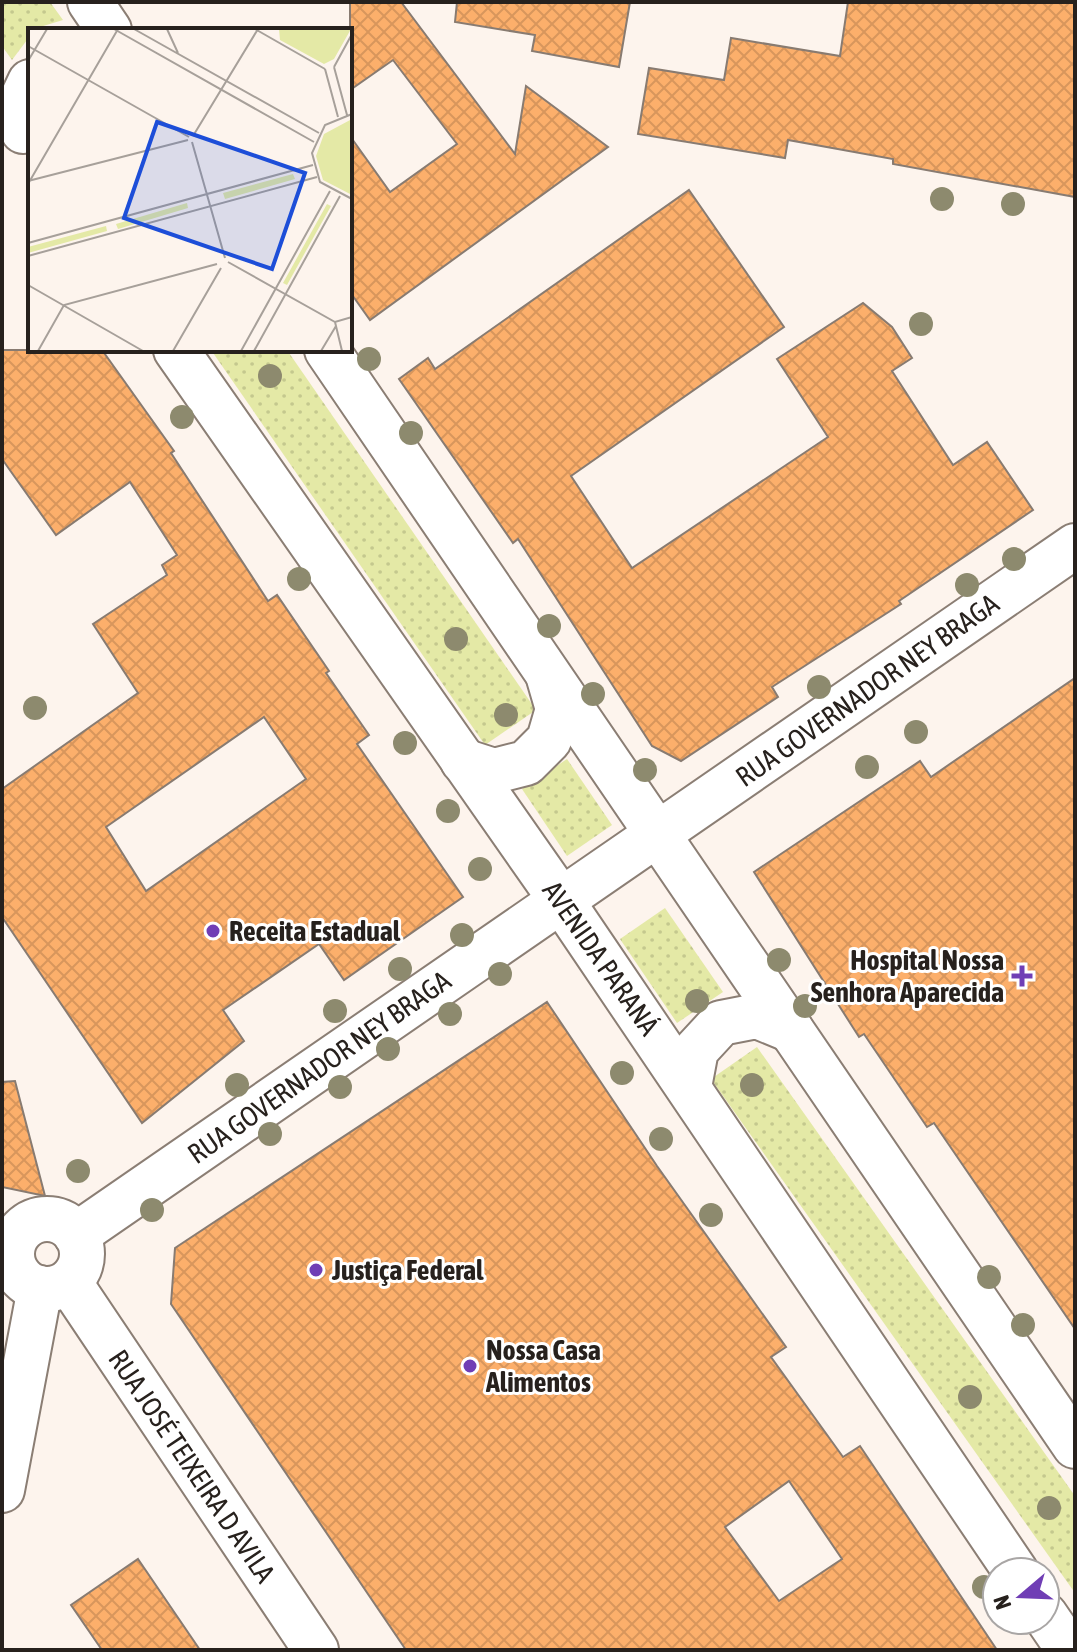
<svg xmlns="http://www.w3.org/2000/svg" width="1077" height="1652" font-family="'Asap Condensed',sans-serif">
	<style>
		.grass { fill: url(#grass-dots) }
		.building { fill: url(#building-cross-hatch); stroke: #887b71; stroke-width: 2; fill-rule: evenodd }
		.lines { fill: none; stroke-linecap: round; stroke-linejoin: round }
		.street-casing { stroke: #8b7e74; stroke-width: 48 }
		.secondary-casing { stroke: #8b7e74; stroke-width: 48 }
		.street { stroke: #fff; stroke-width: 44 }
		.secondary { stroke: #fff; stroke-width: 44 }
		.tree { fill: #8d8a6e }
		.poi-dot { fill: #703eb5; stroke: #fff; stroke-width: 3 }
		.labels { text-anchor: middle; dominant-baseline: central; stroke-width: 6; stroke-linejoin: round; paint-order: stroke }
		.street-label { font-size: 28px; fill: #27211d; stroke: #fff }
		.poi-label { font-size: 28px; font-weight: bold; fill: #27211d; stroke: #fff; text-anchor: start }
		.inset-road { fill: none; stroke: #a7a09a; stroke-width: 2 }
		.view { fill: #1d4ed8; fill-opacity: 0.15; stroke: #1d4ed8; stroke-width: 4 }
		.inset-edge { fill: none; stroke: #27211d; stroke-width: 4 }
	</style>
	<defs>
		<pattern id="grass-dots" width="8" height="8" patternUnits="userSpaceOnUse" patternTransform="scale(2)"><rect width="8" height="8" fill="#e4e9a6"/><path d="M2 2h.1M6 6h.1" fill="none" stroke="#c4c88e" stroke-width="1.8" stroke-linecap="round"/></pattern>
		<pattern id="building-cross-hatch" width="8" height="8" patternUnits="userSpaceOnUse" patternTransform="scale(2)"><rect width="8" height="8" fill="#fcaf6b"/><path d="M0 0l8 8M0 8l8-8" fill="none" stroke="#d8965c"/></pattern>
	</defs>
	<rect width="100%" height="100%" fill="#fdf4ed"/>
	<!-- grass -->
	<g class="grass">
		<polygon points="2,2 50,2 63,20 30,30 30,36 12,60 2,46"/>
		<polygon points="211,350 287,350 536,710 485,745"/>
		<polygon points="567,759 612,825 567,856 522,789"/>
		<polygon points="665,908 723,992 677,1023 620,939"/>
		<polygon points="757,1047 1075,1496 1075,1593 711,1079"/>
	</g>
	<!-- building -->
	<g class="building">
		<polygon points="350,2 401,2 515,154 526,86 608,147 370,320 350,292 350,136 390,192 457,144 393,60 350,90"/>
		<polygon points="457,2 630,2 619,67 532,51 535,35 455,22"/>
		<polygon points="848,2 1075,2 1075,197 893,164 893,159 788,140 785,158 638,134 649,68 724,80 731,38 840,56"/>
		<polygon points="689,190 784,327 571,476 632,568 828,437 777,359 863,303 892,327 912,358 892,371 953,465 987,442 1033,510 899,601 901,604 772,687 778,697 681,761 652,746 518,539 513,543 399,379 428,358 435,369"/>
		<path d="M2,350H102L174,451L171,453L268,601L277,595L329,671L326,673L369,735L357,744L463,897L344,980L319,944L223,1010L244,1041L142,1123L2,917V789L138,693L93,624L167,575L162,565L177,555L130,482L56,535L2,459ZM264,717L306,779L146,891L106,827Z"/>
		<polygon points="1075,678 1075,1329 934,1123 927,1127 864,1034 859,1037 754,872 920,761 931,777"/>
		<path d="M547,1002L657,1166L786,1347L771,1357L843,1457L860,1446L997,1650H406L171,1304L175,1248ZM789,1481L842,1559L779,1601L725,1527Z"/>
		<polygon points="15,1081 45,1196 2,1187 2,1082"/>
		<polygon points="138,1559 200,1650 102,1650 71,1605"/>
	</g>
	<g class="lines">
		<defs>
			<g id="street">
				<circle cx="47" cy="1254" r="35"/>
				<polyline points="76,1235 1075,546"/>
				<polyline points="69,1282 316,1650"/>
				<polyline points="2,1490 40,1288"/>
			</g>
			<g id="secondary">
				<polyline points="90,2 109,30"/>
				<polyline points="23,131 22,99 30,82"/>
				<polyline points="176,350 561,900 1016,1572"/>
				<polyline points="327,350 1075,1446"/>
				<polyline points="463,761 494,771 526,763 549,740 558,709 549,678"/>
				<polyline points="689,1087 696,1050 721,1023 757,1016 791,1030"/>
				<polyline points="1045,1615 1069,1650"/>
			</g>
		</defs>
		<!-- street casing -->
		<use href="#street" class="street-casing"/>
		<!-- secondary casing -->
		<use href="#secondary" class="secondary-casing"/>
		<!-- street -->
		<use href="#street" class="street"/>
		<!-- secondary -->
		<use href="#secondary" class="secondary"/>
	</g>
	<!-- trees -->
	<g class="tree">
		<circle cx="942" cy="199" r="12"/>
		<circle cx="1013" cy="204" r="12"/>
		<circle cx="921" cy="324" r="12"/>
		<circle cx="369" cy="359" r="12"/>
		<circle cx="270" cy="376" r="12"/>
		<circle cx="182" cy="417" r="12"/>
		<circle cx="411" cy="433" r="12"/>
		<circle cx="1014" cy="559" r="12"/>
		<circle cx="299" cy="579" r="12"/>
		<circle cx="967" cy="585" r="12"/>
		<circle cx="549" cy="626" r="12"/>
		<circle cx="456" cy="639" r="12"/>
		<circle cx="819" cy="687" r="12"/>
		<circle cx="593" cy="694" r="12"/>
		<circle cx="35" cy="708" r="12"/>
		<circle cx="506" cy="715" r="12"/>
		<circle cx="916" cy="732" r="12"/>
		<circle cx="405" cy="743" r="12"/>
		<circle cx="867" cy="767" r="12"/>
		<circle cx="645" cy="770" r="12"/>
		<circle cx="448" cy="811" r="12"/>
		<circle cx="480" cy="869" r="12"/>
		<circle cx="462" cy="935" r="12"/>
		<circle cx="779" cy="960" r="12"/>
		<circle cx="400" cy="969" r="12"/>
		<circle cx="500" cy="974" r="12"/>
		<circle cx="697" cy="1001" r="12"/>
		<circle cx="805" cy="1006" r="12"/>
		<circle cx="335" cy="1011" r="12"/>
		<circle cx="450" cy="1014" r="12"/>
		<circle cx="388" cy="1049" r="12"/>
		<circle cx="622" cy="1073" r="12"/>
		<circle cx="237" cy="1085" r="12"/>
		<circle cx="752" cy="1085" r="12"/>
		<circle cx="340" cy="1087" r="12"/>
		<circle cx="270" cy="1134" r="12"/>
		<circle cx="661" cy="1139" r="12"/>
		<circle cx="78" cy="1171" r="12"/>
		<circle cx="152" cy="1210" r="12"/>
		<circle cx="711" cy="1215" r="12"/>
		<circle cx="989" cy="1277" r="12"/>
		<circle cx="1023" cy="1325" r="12"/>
		<circle cx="970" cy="1397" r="12"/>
		<circle cx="1049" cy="1508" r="12"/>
		<circle cx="984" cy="1587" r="12"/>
	</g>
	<!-- markers -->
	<g class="poi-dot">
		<circle cx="213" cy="931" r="8"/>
		<path d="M1018 964h8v8h8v8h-8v8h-8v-8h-8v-8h8z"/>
		<circle cx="316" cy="1270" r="8"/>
		<circle cx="470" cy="1366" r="8"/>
	</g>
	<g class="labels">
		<!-- street labels -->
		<g class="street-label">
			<text transform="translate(867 690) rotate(-35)">RUA GOVERNADOR NEY BRAGA</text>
			<text transform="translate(601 958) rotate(55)">AVENIDA PARANÁ</text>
			<text transform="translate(319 1067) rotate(-35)">RUA GOVERNADOR NEY BRAGA</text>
			<text transform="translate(192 1466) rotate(56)">RUA JOSÉ TEIXEIRA D AVILA</text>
		</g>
		<!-- poi labels -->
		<g class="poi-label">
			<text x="229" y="931">Receita Estadual</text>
			<text x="1004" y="960" text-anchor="end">Hospital Nossa<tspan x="1004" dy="32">Senhora Aparecida</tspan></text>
			<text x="332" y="1270">Justiça Federal</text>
			<text x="486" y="1350">Nossa Casa<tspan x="486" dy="32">Alimentos</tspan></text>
		</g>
	</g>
	<!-- overview -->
	<g transform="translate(28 28)">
		<rect width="324" height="324" fill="#fdf4ed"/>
		<path d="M251,1H323L306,31L296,36L252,12ZM324,91V167L295,152L288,128L296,106ZM265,146L267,151L197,171L195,165ZM159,175L160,180L90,201L88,196ZM299,176L303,178L259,257L255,255ZM78,198L79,203L0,225V219Z" fill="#e4e9a6"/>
		<path class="inset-road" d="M86,1L286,114M106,1L291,105M139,1L150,25M227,1L297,41M0,18L161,109M0,33L19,1M306,39L319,87M306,39L324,6M297,41L310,89M324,86L297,97L284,125L292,154L324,171M165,108L230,1M164,114L197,230M0,153L160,112M0,156L90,1M0,215L285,137M0,228L289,149M200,234L307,294L324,289M0,257L115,323M307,294L314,323M10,323L36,277L189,236M145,323L193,240M213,323L302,163M226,323L312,168M293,323L308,298"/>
		<path class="view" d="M129,94L277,145L244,241L96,190Z"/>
		<rect width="324" height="324" class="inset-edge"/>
	</g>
	<!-- border -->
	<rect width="1077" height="1652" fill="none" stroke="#27211d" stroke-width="8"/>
	<!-- north arrow -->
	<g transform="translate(1021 1596) rotate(251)"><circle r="38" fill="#ffffff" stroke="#a9a6a5" stroke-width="2"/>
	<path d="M0-6L14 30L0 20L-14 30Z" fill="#703eb5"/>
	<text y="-12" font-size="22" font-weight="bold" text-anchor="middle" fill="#27211d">N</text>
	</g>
</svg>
